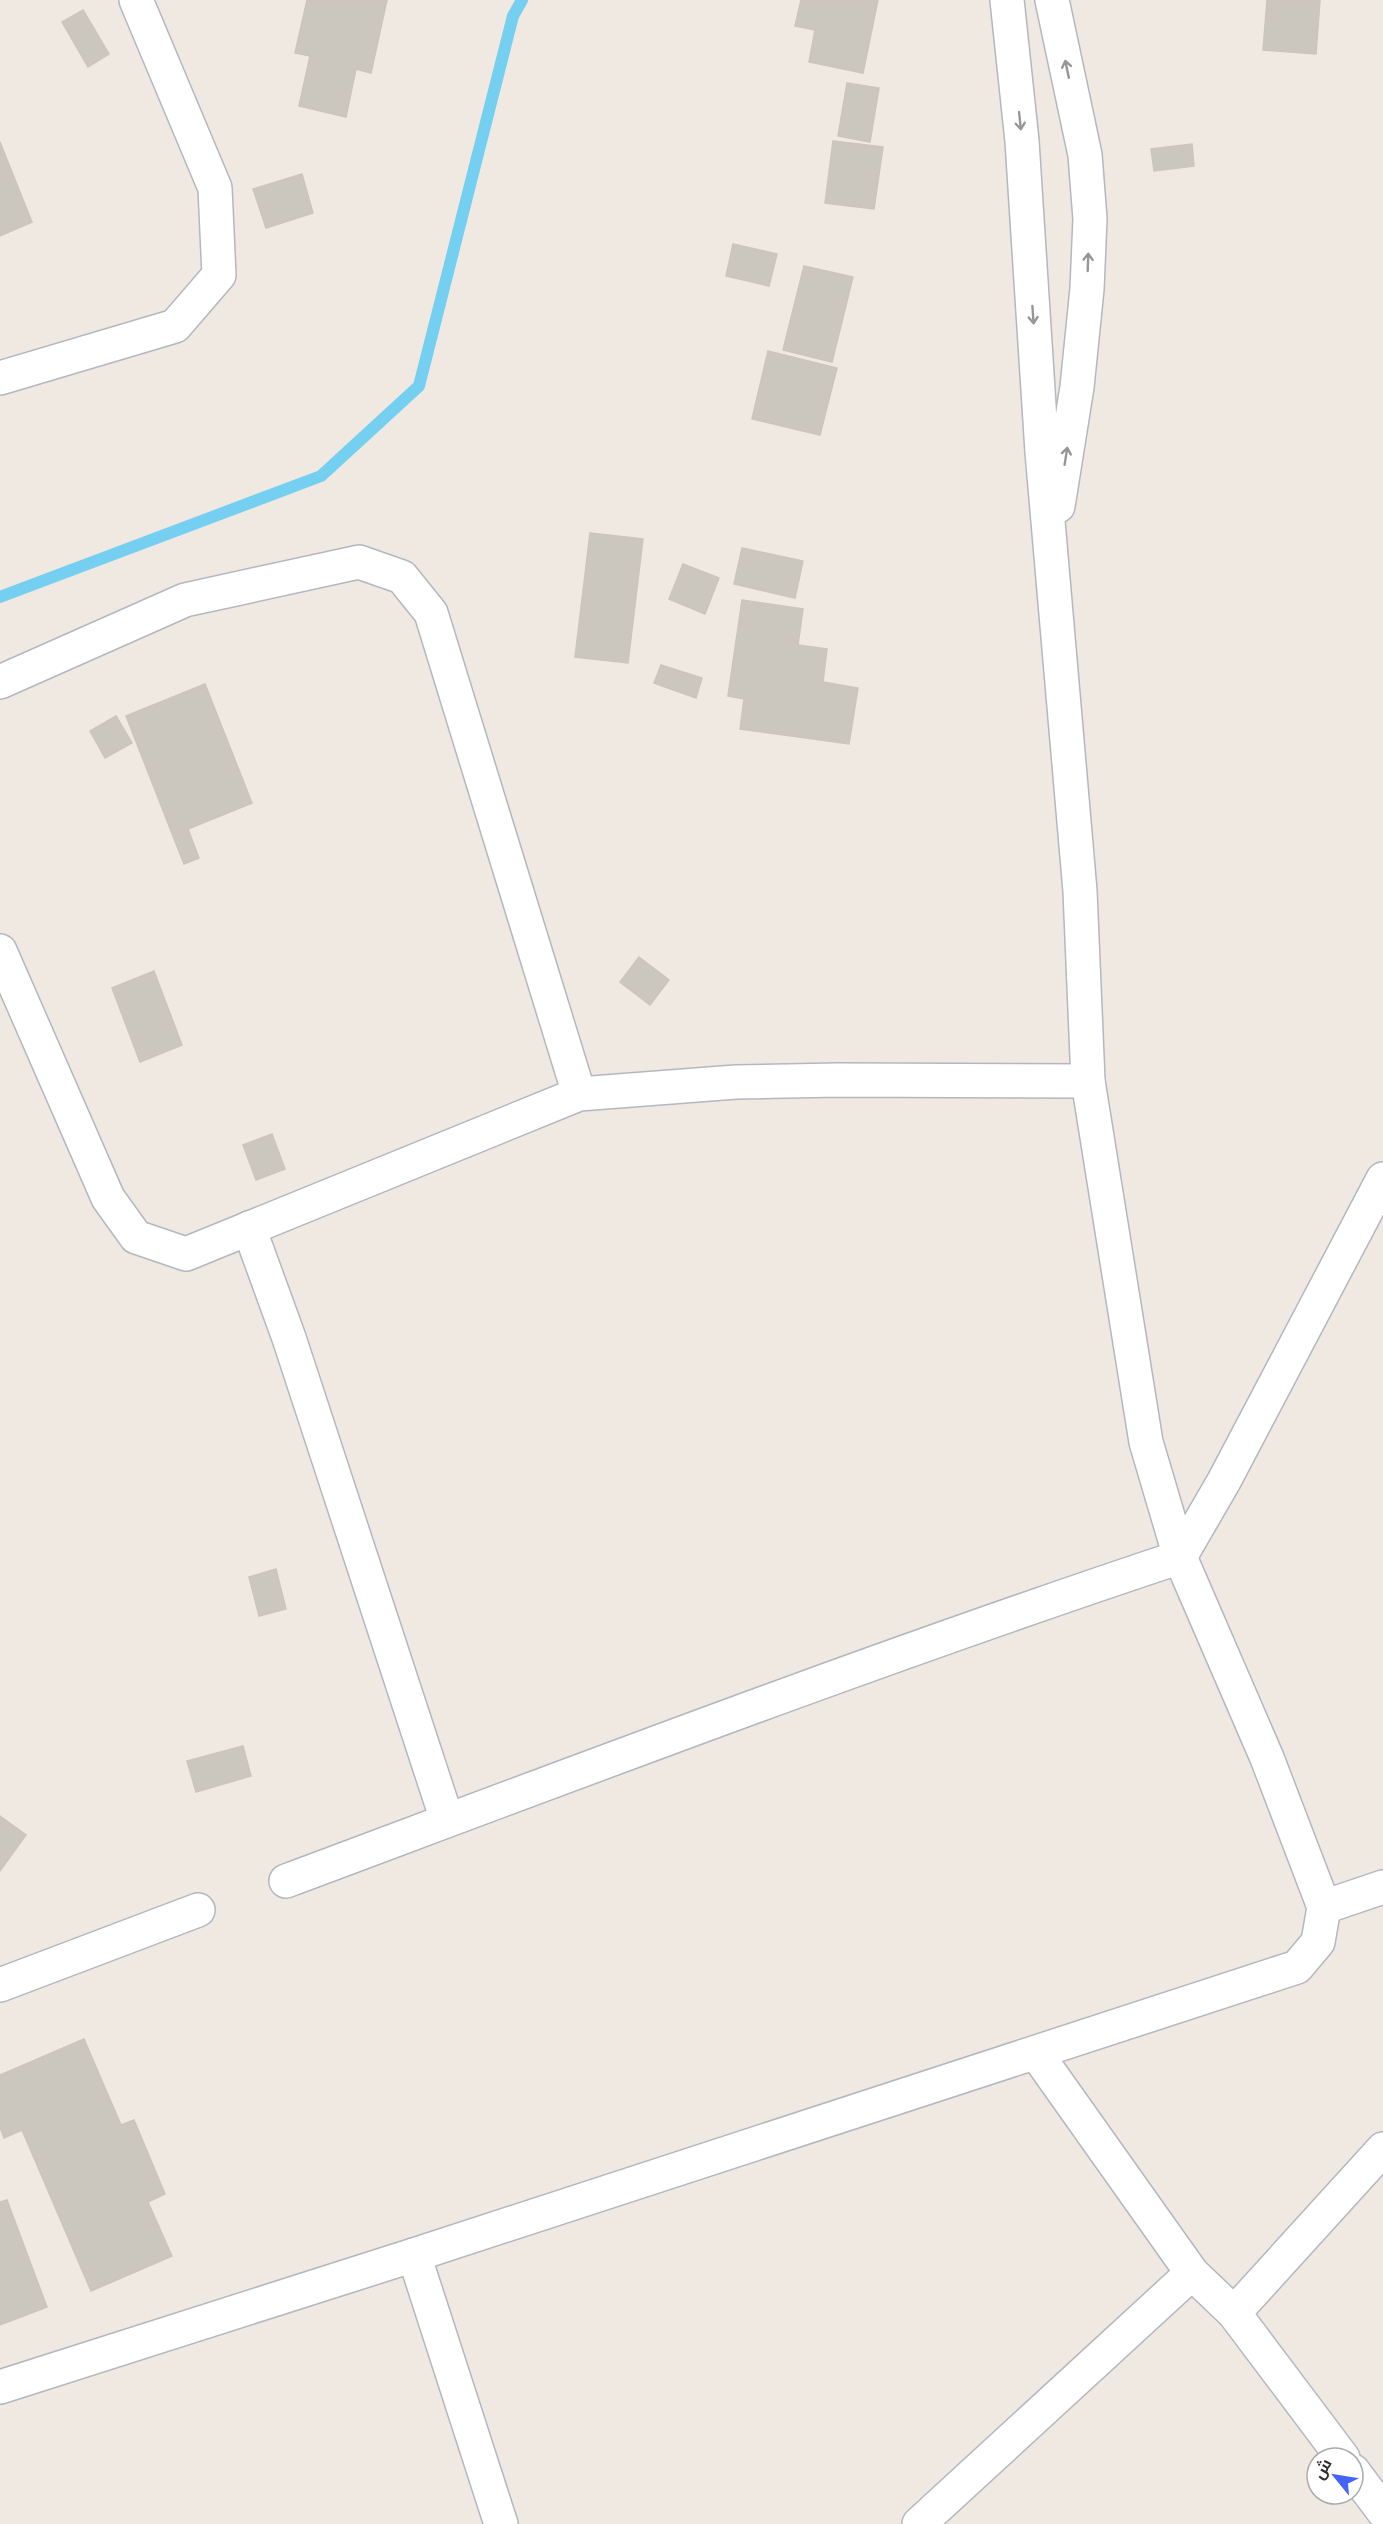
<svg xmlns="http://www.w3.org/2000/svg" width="1383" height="2524" font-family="Barlow,Cairo,sans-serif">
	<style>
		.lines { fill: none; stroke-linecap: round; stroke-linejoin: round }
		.stream { stroke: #75cff0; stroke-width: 12 }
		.building { fill: #cbc7bf; stroke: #cbc5ba; stroke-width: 1.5 }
		.minor-casing { stroke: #b4b7c1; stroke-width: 36 }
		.minor { stroke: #fff; stroke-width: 33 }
		.oneway { stroke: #969696 }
	</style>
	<rect width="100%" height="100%" fill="#efe9e1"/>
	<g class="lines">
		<!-- stream -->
		<polyline class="stream" points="0,597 321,476 419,386 513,16 522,0"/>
	</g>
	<!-- building -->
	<g class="building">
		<polygon points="307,0 387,0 371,73 356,69 346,117 299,106 310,56 295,53"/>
		<polygon points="801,0 878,0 863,73 809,62 815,30 795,26"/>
		<polygon points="1267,0 1320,0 1316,54 1263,50"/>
		<polygon points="83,10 109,54 88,67 62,22"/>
		<polygon points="847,83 879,88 870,142 838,136"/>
		<polygon points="833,141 883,147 874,209 825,203"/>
		<polygon points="0,142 32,222 0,236"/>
		<polygon points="1192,144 1194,166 1154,171 1151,149"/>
		<polygon points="302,174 313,213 266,228 253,189"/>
		<polygon points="733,244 777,254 769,286 726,276"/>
		<polygon points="804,266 853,277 832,362 783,350"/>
		<polygon points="768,351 837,368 820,435 752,419"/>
		<polygon points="590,533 643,539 628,663 575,657"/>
		<polygon points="742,548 803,561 795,598 734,584"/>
		<polygon points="683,564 719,578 705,614 669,599"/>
		<polygon points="742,600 803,609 798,645 827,649 823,682 858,688 849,744 740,729 744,699 728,696"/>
		<polygon points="661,665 702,678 696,698 654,683"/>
		<polygon points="205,684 252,803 188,829 199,858 184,864 126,716"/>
		<polygon points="116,716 132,743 105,758 90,731"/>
		<polygon points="639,957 669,980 650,1005 620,982"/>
		<polygon points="154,971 182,1045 140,1062 112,988"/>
		<polygon points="272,1134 285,1169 256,1180 243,1145"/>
		<polygon points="276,1569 286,1609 259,1616 249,1577"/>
		<polygon points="243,1746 251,1776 196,1792 187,1761"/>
		<polygon points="0,1816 26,1835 0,1871"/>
		<polygon points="84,2039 121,2125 134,2120 165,2194 148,2202 172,2256 91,2291 22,2130 4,2138 0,2127 0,2075"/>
		<polygon points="7,2200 47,2307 0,2325 0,2202"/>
	</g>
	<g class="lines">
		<defs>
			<g id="minor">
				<polyline points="1052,0 1085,155 1090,219 1087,289 1077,387 1058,506"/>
				<polyline points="0,378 175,326 219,275 215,188 136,0"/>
				<polyline points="0,682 185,600 359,562 402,577 431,613 579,1094"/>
				<polyline points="0,951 108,1198 136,1237 186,1254 579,1094 736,1082 838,1080 1088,1081"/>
				<polyline points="249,1228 289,1338 447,1820"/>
				<path d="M286,1881C583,1770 879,1657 1180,1557L1224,1481L1383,1179"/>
				<polyline points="1324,1907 1383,1887"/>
				<polyline points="0,1985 198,1910"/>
				<polyline points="1036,2053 1192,2273 1234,2313 1343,2458"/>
				<polyline points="414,2255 501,2524"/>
				<polyline points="1234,2313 1383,2149"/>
				<polyline points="0,2387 414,2255 1297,1967 1318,1942 1324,1907 1267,1758 1180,1557 1146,1442 1088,1081 1080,891 1042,452 1022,141 1007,0"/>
				<polyline points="1353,2471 1383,2511"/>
				<polyline points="919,2524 1192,2273"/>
			</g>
		</defs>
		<!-- minor casing -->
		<use href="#minor" class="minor-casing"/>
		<!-- minor -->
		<use href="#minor" class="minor"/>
	</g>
	<!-- one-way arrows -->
	<defs><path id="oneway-shaft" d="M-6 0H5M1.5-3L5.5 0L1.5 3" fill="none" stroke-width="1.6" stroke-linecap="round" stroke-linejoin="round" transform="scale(1.5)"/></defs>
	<g class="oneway">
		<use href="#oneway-shaft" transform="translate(1067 69) rotate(-102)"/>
		<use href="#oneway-shaft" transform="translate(1020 121) rotate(84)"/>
		<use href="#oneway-shaft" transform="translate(1088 262) rotate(-88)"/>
		<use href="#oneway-shaft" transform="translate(1033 315) rotate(86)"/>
		<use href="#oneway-shaft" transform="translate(1066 456) rotate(-81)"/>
	</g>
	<!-- north arrow -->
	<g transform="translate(1335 2476) rotate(300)"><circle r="28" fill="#ffffff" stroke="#ababab" stroke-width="1.5"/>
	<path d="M0-4.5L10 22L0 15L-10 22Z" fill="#4264fb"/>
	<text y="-9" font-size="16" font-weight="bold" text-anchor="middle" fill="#2e2e2e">ش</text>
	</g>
</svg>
